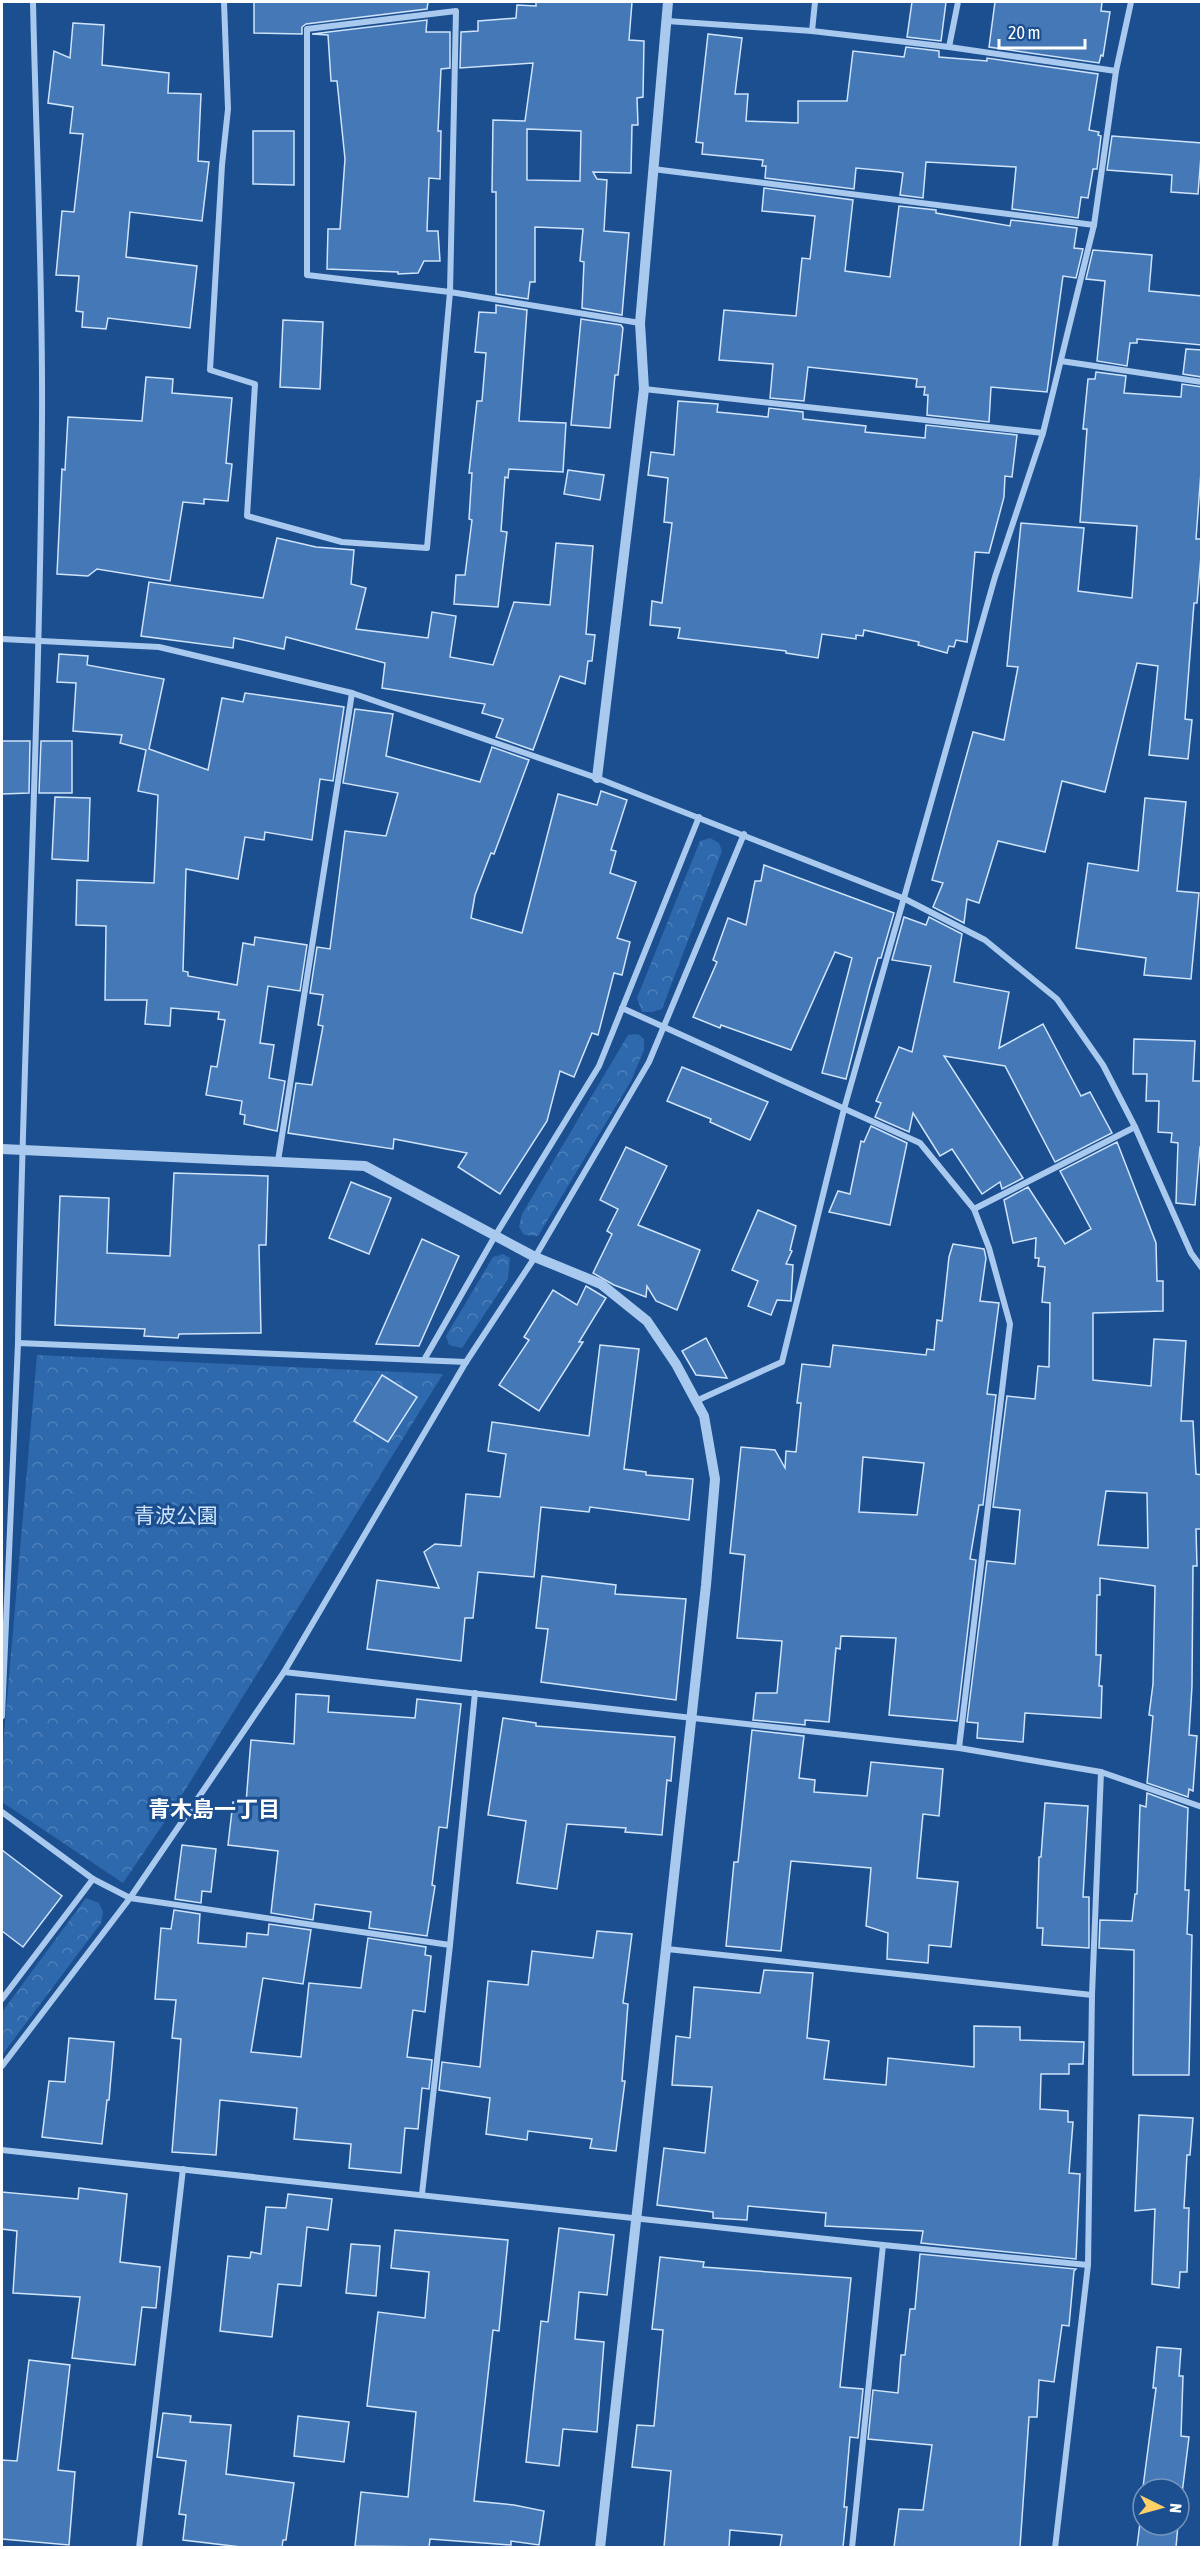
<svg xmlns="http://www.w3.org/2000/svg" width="1203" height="2549" font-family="'Asap Condensed','Noto Sans JP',sans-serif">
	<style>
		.park { fill: url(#park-crowns) }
		.building { fill: #4478b7; stroke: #cfe3fa; stroke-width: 1.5; fill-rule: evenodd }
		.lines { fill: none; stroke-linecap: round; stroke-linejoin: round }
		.minor { stroke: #a9c9ee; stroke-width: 6 }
		.tertiary { stroke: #a9c9ee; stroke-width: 10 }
		.labels { text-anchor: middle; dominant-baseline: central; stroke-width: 6; stroke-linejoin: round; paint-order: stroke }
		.park-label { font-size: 21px; fill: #cfe3fa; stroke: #1b4f8f }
		.neighbourhood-label { font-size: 22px; font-weight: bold; fill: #fff; stroke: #1b4f8f }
	</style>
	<defs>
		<pattern id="park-crowns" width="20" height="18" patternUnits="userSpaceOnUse" patternTransform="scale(1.5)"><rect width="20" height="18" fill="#2e69ad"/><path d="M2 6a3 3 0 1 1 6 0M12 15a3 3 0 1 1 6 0" fill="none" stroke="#4d80b9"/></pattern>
	</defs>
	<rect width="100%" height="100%" fill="#1b4f8f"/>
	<!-- park -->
	<g class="park">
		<polygon points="710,838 719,843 722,851 662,1009 652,1012 642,1012 637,998 700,841"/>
		<polygon points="638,1034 644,1039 644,1050 631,1081 538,1236 524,1235 519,1227 522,1214 628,1035"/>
		<polygon points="503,1254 510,1258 508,1279 462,1348 449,1345 446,1336 493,1257"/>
		<polygon points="37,1355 443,1374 172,1811 123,1883 2,1802 2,1757"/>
		<polygon points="86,1898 99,1903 103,1912 101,1923 2,2055 2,2012"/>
	</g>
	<!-- building -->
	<g class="building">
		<polygon points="254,2 428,2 427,9 306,24 302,27 302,34 254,33"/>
		<path d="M536,2H632L629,40L644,41L643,97L637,98L638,125H632L631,173L593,172L597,179L607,180L604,231L629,233L622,315L582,308L584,262L580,261L583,229L535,227V282H530L528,299L496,294V192H492L493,120L525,121L533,63L460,68L461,32L478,31V21L516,18L517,5L536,6ZM527,129L581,131L580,181L527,180Z"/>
		<polygon points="912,2 946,2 941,41 907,37"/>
		<polygon points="995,2 1102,2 1101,11 1110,12 1103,56 1101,55 1099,63 989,47"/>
		<polygon points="427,20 426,32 450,32 450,68 441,69 438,131 441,131 440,179 429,178 427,231 438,231 440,261 424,261 418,273 398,274 398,272 327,269 328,229 340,229 345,159 337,81 331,81 328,35 312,34"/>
		<polygon points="73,23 104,25 102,65 169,73 168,93 201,94 198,161 209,162 202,221 130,212 126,257 197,266 190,328 108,318 106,329 82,327 83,312 76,311 79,276 56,275 62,211 74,212 83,134 70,133 73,107 48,103 54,51 70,58"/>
		<polygon points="708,34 742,38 735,94 748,94 746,121 798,123 798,101 847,101 853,51 904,57 906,47 939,51 939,57 987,61 987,58 1098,74 1089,130 1099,132 1098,135 1101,136 1097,169 1093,169 1088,198 1081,197 1078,218 1012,209 1016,167 926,162 923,198 900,195 903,173 899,172 856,168 854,189 765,178 766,166 762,166 763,160 702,154 703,143 696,142"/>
		<polygon points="253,131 294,131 294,185 253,184"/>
		<polygon points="1112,136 1202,143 1198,194 1171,192 1172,175 1107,170"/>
		<polygon points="764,188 853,200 845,271 890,277 899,206 936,210 936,213 1010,226 1011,220 1077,228 1074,248 1083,249 1076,278 1063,276 1047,392 991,387 989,422 927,415 928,395 924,395 925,387 916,387 917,379 808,367 804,401 770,398 773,364 719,360 724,310 796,316 802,258 810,259 815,216 762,211"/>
		<polygon points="1093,250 1152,255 1149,291 1202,296 1202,345 1137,339 1137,343 1130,343 1127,366 1097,361 1105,281 1086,279"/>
		<polygon points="496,305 527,310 519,421 566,423 563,472 509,469 508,478 505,477 501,531 507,532 498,607 454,604 456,575 465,575 472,520 469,519 472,473 469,473 477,401 482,401 486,353 475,352 479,312 496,313"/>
		<polygon points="581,319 621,325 623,328 618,375 615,375 610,428 571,425"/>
		<polygon points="283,320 323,322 320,389 280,387"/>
		<polygon points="1186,349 1202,350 1202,377 1183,374"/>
		<polygon points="1096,372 1126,376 1124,393 1181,397 1182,384 1202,387 1202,458 1196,539 1202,539 1202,544 1197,603 1194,603 1185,719 1192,720 1188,759 1149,755 1158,666 1137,663 1105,792 1062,781 1045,852 998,841 979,903 967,899 964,923 933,907 943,883 932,880 973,732 1004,740 1018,667 1007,666 1021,523 1084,528 1078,591 1132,598 1137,526 1080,522 1087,429 1083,429 1088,379 1095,379"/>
		<polygon points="146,377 173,379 172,393 232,398 226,463 232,464 228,501 204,499 204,504 183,502 170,581 97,569 88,576 57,574 62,469 65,470 68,417 142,421"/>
		<polygon points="678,401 718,404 717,412 768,417 769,408 803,412 803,419 866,426 865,432 925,438 926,425 1017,435 1012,477 1005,476 1004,497 989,553 975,552 967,642 956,640 954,647 949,646 947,653 918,645 919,642 864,630 863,636 856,635 856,639 822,634 818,658 786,653 786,651 678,638 680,628 650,625 652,601 662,603 672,523 664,522 668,478 648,475 651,452 674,455"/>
		<polygon points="568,470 604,475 600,500 564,494"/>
		<polygon points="277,538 316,547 354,550 351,584 366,588 356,629 428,638 432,612 456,616 450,657 493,665 514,602 550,605 556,543 593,546 586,634 595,635 592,661 588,661 585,684 560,676 533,750 496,737 503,719 482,713 485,704 382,688 385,663 286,637 284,649 234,638 233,648 141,636 149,582 263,598"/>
		<polygon points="59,654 88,656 87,665 164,679 149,749 208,770 222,698 243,702 245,693 344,707 333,781 320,779 312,840 265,832 264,840 245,837 238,879 186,869 183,971 188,972 188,976 237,985 243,943 254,945 255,937 307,945 300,991 268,986 260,1043 274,1045 269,1078 285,1081 277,1131 244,1124 245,1115 240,1114 242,1101 206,1095 211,1066 217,1067 225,1020 218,1019 219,1012 171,1008 170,1026 145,1024 147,1000 105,1000 106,926 76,925 77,880 154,883 158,795 138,791 146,750 120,743 122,735 73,731 76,683 57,682"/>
		<polygon points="355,709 393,714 386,756 480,782 492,747 529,760 494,854 491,853 475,895 471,918 522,933 558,794 597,805 601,791 627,800 611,850 616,851 610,873 636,882 617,938 630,942 622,975 614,973 598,1035 592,1033 574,1077 560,1071 547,1121 500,1194 458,1167 467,1153 394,1139 393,1149 288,1133 296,1083 312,1085 323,1026 318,1025 323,995 310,993 317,947 330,949 345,831 386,836 398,793 343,783"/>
		<polygon points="2,741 30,741 29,793 2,794"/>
		<polygon points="41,741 72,741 72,793 39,793"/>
		<polygon points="55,797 90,798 88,861 52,859"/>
		<polygon points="1145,798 1186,802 1177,891 1199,893 1191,979 1144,975 1146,958 1076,948 1088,863 1138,871"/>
		<polygon points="764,865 894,913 881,958 878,958 869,989 846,1079 822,1073 852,958 835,952 791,1050 721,1025 720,1028 693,1017 717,962 713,960 728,918 746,925 755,881 761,881"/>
		<polygon points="904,917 926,925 929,917 962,934 954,982 1009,992 999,1048 1043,1024 1081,1096 1090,1092 1112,1133 1055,1162 1005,1066 944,1056 1023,1178 1002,1189 1000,1182 982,1194 952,1149 940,1156 913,1113 909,1132 875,1117 881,1103 876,1101 899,1047 912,1052 931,966 892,960"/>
		<polygon points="1134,1039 1195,1041 1193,1081 1202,1081 1202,1147 1200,1147 1195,1205 1176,1203 1178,1143 1171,1142 1172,1133 1158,1132 1159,1101 1146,1101 1147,1074 1133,1074"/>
		<polygon points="682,1067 768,1102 750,1140 710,1122 711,1119 667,1101"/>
		<polygon points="871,1126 907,1143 890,1225 829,1212 838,1191 850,1194 861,1141 864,1142"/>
		<path d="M1117,1142L1156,1243L1157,1281H1163V1311L1093,1313V1380L1151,1386L1154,1339L1186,1341L1181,1421H1193L1196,1474L1202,1475V1529H1196L1197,1566H1193L1192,1686L1189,1735L1197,1736L1193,1791L1189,1789L1188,1797L1147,1783L1153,1716L1149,1715L1153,1684L1155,1586L1100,1578V1595H1097L1096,1655H1101L1099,1686H1102L1101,1718L1025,1713L1023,1742L977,1738L978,1723L967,1722L987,1561L1015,1564L1020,1510L993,1507L1007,1396L1035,1399L1038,1366L1049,1367L1050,1303L1042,1302L1045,1267L1038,1266L1039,1258H1035L1036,1238L1013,1243L1004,1200L1028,1187L1065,1244L1091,1229L1060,1171ZM1106,1491L1147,1493L1148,1548L1098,1545Z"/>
		<polygon points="626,1147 667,1166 638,1225 700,1250 677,1310 656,1301 647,1286 646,1297 614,1285 593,1273 612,1234 607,1231 618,1209 600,1200"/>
		<polygon points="174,1173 268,1176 266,1245 259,1245 261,1333 179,1334 178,1338 144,1336 145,1329 55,1325 60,1196 109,1198 107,1253 170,1256"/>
		<polygon points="351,1182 391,1198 369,1254 329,1238"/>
		<polygon points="758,1210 796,1226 790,1250 792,1251 786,1264 793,1265 791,1301 777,1300 771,1315 748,1306 758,1281 732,1270"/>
		<polygon points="422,1239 459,1256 419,1346 376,1344"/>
		<path d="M953,1244L984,1249L986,1258L980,1301L999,1303L987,1394L996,1395L983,1505H979L970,1559L976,1560L957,1721L889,1715L896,1638L841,1636L840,1649L836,1648L829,1722L805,1720V1725L753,1720L756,1693H777L782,1641L737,1638L745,1555L730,1553L741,1447L775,1450L785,1468L786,1451L796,1452L801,1403H797L802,1364L830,1367L833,1345L926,1355L927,1349L934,1350L937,1320L942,1321L949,1257ZM863,1457L924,1463L917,1515L859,1512Z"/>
		<polygon points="586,1286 606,1298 579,1342 583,1342 539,1411 499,1385 529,1340 524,1337 553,1290 577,1305"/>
		<polygon points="706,1338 727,1378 696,1375 682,1351"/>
		<polygon points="600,1345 639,1349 624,1469 646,1472 646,1475 693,1479 689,1520 590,1507 589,1512 541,1507 534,1577 478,1572 473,1618 465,1618 461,1661 367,1649 377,1580 439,1588 424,1552 435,1544 461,1546 466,1494 500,1497 506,1454 488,1451 492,1422 589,1436"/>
		<polygon points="382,1375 417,1397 388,1442 354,1421"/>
		<polygon points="542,1576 616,1585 615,1594 686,1599 676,1700 541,1682 548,1629 536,1628"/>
		<polygon points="296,1694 329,1696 328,1712 415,1718 417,1699 461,1704 447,1828 439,1827 432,1885 435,1886 427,1936 369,1928 371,1912 315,1904 313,1920 271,1913 278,1851 228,1845 233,1802 246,1803 251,1740 294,1744"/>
		<polygon points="503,1718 536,1723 536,1726 675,1737 671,1781 667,1780 662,1835 625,1832 626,1828 567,1824 557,1889 517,1883 526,1821 488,1815"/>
		<polygon points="752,1730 804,1736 799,1778 815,1780 814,1792 867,1796 871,1762 943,1769 939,1816 923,1814 917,1878 958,1882 951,1947 929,1945 928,1963 887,1959 888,1933 866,1926 871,1868 791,1861 781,1951 726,1946 734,1862 738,1862"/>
		<polygon points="1147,1793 1188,1808 1185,1890 1189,1890 1187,1934 1192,1935 1189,2075 1133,2075 1134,1950 1099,1948 1100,1920 1132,1921 1135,1894 1137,1894 1140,1805 1146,1807"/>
		<polygon points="1045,1803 1088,1806 1083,1897 1089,1897 1089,1948 1042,1945 1043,1928 1037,1928 1039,1857 1041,1857"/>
		<polygon points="182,1845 216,1849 211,1892 202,1891 201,1903 175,1899"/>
		<polygon points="2,1850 62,1896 23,1947 2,1931"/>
		<polygon points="174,1910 200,1914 198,1943 246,1947 247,1933 268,1935 269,1924 311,1930 303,1984 263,1978 251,2052 301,2057 309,1983 361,1988 368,1938 426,1947 425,1955 431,1956 425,2012 413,2010 407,2057 432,2060 429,2089 422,2088 418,2129 405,2128 401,2173 349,2168 351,2144 294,2139 297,2108 220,2100 216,2155 172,2152 181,2039 172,2038 176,2000 155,1999 161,1928 171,1929"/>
		<polygon points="597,1931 632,1934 623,2003 628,2004 622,2081 625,2081 616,2151 590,2148 592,2139 528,2131 527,2140 486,2134 490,2098 439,2090 442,2062 480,2067 488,1981 528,1985 532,1951 593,1958"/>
		<polygon points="764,1970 813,1973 807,2038 829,2041 824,2079 886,2085 888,2058 974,2067 974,2026 1020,2027 1020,2040 1084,2042 1083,2064 1069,2064 1069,2074 1041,2074 1040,2109 1068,2111 1068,2122 1073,2122 1069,2173 1080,2174 1076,2259 921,2243 923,2231 825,2226 826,2213 748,2206 747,2220 713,2218 713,2212 657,2205 664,2148 705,2153 712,2087 672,2085 676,2036 690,2038 694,1987 760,1993"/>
		<polygon points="69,2038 114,2042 109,2100 107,2100 102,2144 42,2137 49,2081 65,2082"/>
		<polygon points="1139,2115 1193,2118 1190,2155 1187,2155 1184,2208 1189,2208 1187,2272 1180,2272 1179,2288 1152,2284 1155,2209 1135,2211"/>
		<polygon points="79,2188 127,2194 120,2262 160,2267 156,2308 142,2307 135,2365 72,2358 80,2297 13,2293 17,2231 2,2229 2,2192 78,2199"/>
		<polygon points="288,2194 332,2199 328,2230 307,2227 301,2286 278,2284 272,2337 220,2331 228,2256 250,2258 251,2252 261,2254 266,2207 286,2208"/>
		<polygon points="559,2228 614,2235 607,2295 579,2292 575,2339 604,2342 597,2432 563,2429 559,2466 526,2462 541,2321 548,2322"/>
		<polygon points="395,2230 508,2240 499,2331 493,2330 474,2501 514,2505 544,2511 539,2545 511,2541 511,2545 430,2539 429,2547 355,2546 361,2492 408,2497 416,2412 367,2406 378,2312 425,2318 429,2272 391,2268"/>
		<polygon points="351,2244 380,2246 376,2296 346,2293"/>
		<polygon points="920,2254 1076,2269 1074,2271 1069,2326 1062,2325 1054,2382 1039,2380 1037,2417 1029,2417 1020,2547 894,2547 899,2509 923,2510 932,2445 868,2439 873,2390 898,2393 901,2355 905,2355 910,2309 915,2309"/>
		<polygon points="660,2257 704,2262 703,2267 851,2278 840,2387 863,2389 858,2438 850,2437 844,2507 847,2507 843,2547 780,2547 782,2535 730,2530 729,2547 664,2547 671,2471 632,2467 637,2425 654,2426 663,2330 652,2329"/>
		<polygon points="1157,2347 1181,2349 1179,2376 1183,2376 1181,2436 1189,2437 1179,2518 1179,2489 1144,2489 1143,2487 1156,2388 1153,2388"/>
		<polygon points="29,2360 70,2365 58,2470 75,2472 69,2545 2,2539 2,2460 17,2461"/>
		<polygon points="163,2413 191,2416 190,2422 231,2425 226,2474 294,2483 286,2540 283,2540 282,2547 241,2547 183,2540 186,2515 179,2514 186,2461 157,2457"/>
		<polygon points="298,2416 349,2422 344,2462 294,2456"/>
		<polygon points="1143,2499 1143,2525 1178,2525 1176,2547 1137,2547"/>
	</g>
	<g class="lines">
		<!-- minor -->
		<g class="minor">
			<polyline points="224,2 228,109 222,165 210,370 255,384 247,516 342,542 427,548 450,292 456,11 307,29 307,275 450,292 640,323"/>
			<polyline points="667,21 812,31 949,47 1116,71"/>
			<polyline points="812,31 815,2"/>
			<polyline points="949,47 958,2"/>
			<polyline points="653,169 1094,225"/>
			<polyline points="1061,361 1202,382"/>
			<polyline points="644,389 1043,433"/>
			<polyline points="2,639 159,647 352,693 597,778 905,899 985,940 1057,999 1103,1065 1135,1127 1191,1253 1202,1268"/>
			<polyline points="622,1008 920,1143 974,1209 989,1248 1010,1324 959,1748"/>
			<polyline points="278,1161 352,693"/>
			<polyline points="974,1209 1135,1127"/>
			<path d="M18,1343C23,1035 40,728 42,420C43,280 36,141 33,2"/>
			<polyline points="424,1360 495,1236 599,1066 699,817"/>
			<polyline points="696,1401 782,1362 844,1109 995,577 1043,433 1094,225 1116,71 1131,2"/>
			<polyline points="284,1672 959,1748 1101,1772 1202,1807"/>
			<polyline points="2,1716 18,1343 466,1362"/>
			<polyline points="2,1812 93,1879 130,1898 450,1945"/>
			<polyline points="667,1949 1092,1995"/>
			<polyline points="2,1999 93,1879"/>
			<polyline points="2,2066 130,1898 284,1672 466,1362 535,1257 649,1062 744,834"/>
			<polyline points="2,2150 883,2245 1088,2265"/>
			<polyline points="422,2194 450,1945 475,1693"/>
			<polyline points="139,2548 183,2169"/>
			<polyline points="852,2548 883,2245"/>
			<polyline points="1055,2548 1088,2265 1092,1995 1101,1772"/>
		</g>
		<!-- tertiary -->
		<g class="tertiary">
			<polyline points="597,778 644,389 640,323 668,2"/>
			<polyline points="2,1149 365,1166 535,1257 601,1284 647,1321 676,1364 704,1416 715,1479 706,1585 600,2548"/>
		</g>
	</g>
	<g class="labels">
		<!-- park labels -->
		<g class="park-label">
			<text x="176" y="1515">青波公園</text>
		</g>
		<!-- neighbourhood labels -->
		<g class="neighbourhood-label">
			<text x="214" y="1809">青木島一丁目</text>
		</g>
	</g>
	<!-- border -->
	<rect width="1203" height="2549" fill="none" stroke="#ffffff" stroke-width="6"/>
	<!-- north arrow -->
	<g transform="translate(1161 2507) rotate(95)"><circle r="28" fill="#1b4f8f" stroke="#7695bc" stroke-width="1.5"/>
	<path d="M0-4.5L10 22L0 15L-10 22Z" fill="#ffd166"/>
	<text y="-9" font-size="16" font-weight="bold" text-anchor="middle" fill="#ffffff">N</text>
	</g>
	<!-- scale -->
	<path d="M999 39v9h86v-9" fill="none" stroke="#ffffff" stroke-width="3"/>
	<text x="1008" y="39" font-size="18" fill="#ffffff" stroke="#1b4f8f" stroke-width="4.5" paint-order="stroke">20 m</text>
</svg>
